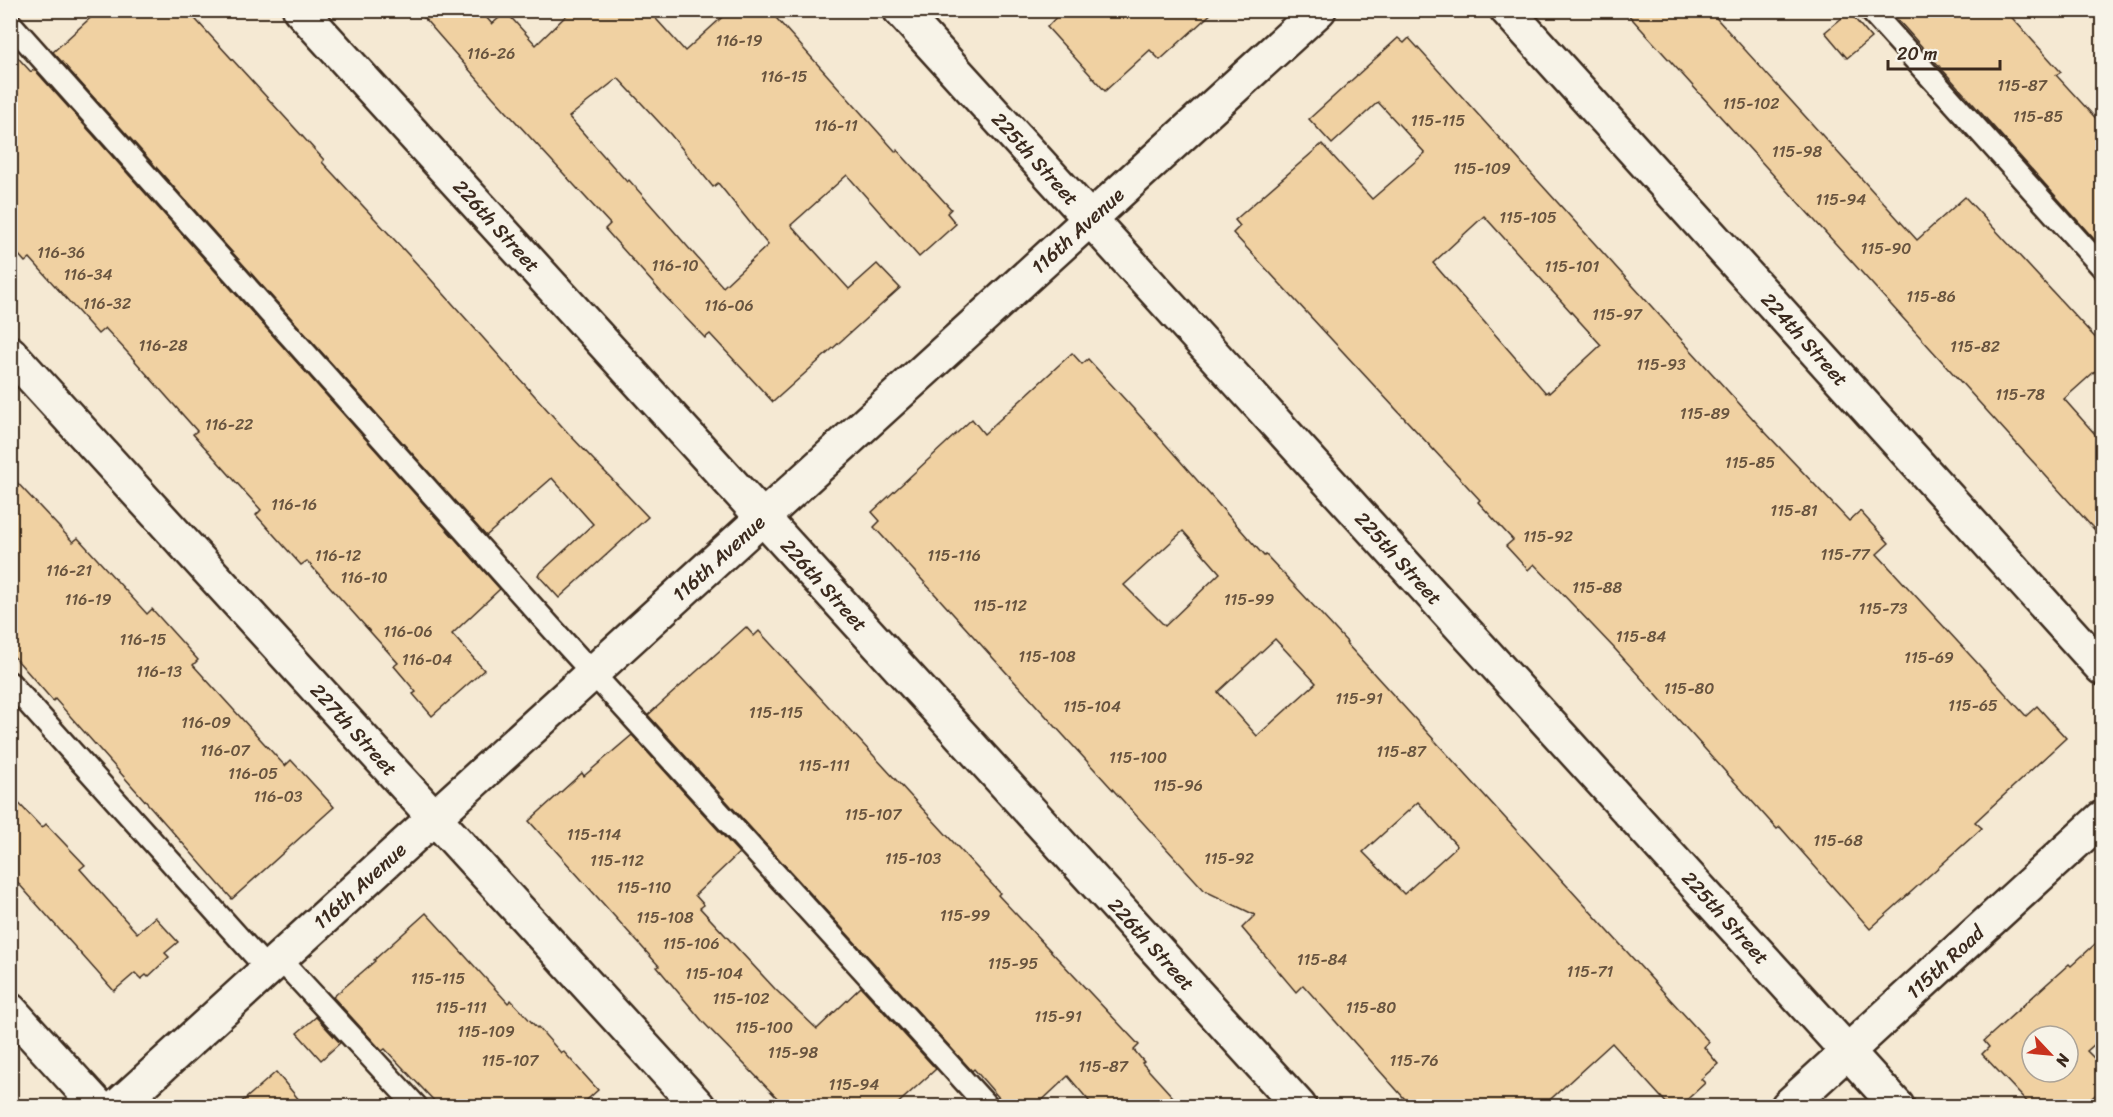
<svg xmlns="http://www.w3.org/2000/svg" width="2113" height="1117" font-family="Sriracha,sans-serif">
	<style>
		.building { fill: #f0d1a2; stroke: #3b2a1e; stroke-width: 1.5; fill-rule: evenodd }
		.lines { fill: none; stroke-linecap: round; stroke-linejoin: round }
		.lane-casing { stroke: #3b2a1e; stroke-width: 26 }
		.street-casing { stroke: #3b2a1e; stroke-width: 38 }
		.lane { stroke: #f7f3e8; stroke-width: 21 }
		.street { stroke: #f7f3e8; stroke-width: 33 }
		.labels { text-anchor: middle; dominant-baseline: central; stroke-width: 5; stroke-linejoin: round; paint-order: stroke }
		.number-label { font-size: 16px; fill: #68543f }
		.street-label { font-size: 20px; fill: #3b2a1e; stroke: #f7f3e8 }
	</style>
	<rect width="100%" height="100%" fill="#f5e9d3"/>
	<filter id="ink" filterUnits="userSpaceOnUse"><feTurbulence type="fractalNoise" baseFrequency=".0167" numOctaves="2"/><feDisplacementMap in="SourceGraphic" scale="12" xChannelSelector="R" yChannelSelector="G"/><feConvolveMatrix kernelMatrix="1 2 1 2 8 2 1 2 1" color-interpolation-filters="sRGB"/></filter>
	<g filter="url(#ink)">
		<!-- building -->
		<g class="building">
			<polygon points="99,10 187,10 324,160 322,162 418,265 568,433 648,517 559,598 538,575 593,524 552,478 486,536 53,52"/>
			<path d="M417,10H480L492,24L506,12L536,45L572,10H648L685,51L730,10H769L896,152L897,150L951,209L947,213L956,224L919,257L847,175L791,225L849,289L877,264L900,288L773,402L710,334L705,338L661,292L605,229L610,224L493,97ZM618,78L671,135L713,187L718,183L768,245L723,287L629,180L627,182L569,117Z"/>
			<polygon points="1063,10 1215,10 1160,60 1150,50 1105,91 1047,27"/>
			<polygon points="1624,10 1709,10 1917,240 1965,197 2103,346 2103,364 2064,399 2103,443 2103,539"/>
			<polygon points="1889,10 2005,10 2061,72 2056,75 2103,126 2103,249"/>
			<polygon points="1849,12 1871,38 1847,58 1825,32"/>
			<path d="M1398,38L1404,43L1409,38L1764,431L1849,521L1860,511L1889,543L1877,554L2026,716L2037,706L2066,738L1975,822L1982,828L1870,929L1780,827L1777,829L1614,648L1534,564L1528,570L1506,546L1513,540L1478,502L1480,500L1233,233L1240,226L1235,220L1322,144L1372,199L1425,153L1378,102L1332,144L1309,119ZM1484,216L1601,345L1549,393L1548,391L1546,393L1433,263Z"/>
			<polygon points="10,49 31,72 34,69 500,589 452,634 484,670 432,716 413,694 416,692 394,666 398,663 307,561 301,565 256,515 261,510 193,434 197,431 128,353 105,328 98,334 30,258 25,262 10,245"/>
			<path d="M1072,353L1082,364L1088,359L1151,428L1264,556L1266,555L1322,615L1347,642L1346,643L1709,1042L1704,1047L1718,1064L1701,1079L1705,1083L1679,1107H1670L1612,1043L1542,1107H1412L1303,985L1296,992L1242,928L1255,915L1205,891L874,527L880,521L872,512L972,419L984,434ZM1183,531L1220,573L1165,626L1124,585ZM1275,639L1316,683L1257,736L1218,692ZM1418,802L1457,846L1404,894L1363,852Z"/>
			<polygon points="10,475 73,542 78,538 147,614 152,609 198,660 193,665 262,741 285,766 291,760 334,807 232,899 55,699 53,701 10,652"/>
			<polygon points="746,627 754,636 759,631 1000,893 998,895 1139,1045 1134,1050 1144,1062 1142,1063 1182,1107 1094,1107 1068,1076 1035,1107 1007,1107 974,1069 972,1071 648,715"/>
			<polygon points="632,735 739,853 695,895 704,905 700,908 776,990 817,1029 861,987 936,1069 894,1107 786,1107 704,1023 657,967 659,966 529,821 582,773 584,776"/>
			<polygon points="10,794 42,828 46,824 85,865 80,869 137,933 155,917 178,942 165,953 169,957 148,977 146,975 141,979 135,973 114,991 18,883 10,883"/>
			<polygon points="426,913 508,1003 511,1000 537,1028 538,1027 561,1053 563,1051 598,1090 579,1107 440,1107 385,1049 382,1051 333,997 375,961 374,960"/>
			<path d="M2103,937V1037L2087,1051L2103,1067V1088L2082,1107H2032L1982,1054L1989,1047L1984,1041L2069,964L2071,966ZM2032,1036H2068V1072H2032Z"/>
			<polygon points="316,1017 340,1043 321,1060 297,1033"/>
			<polygon points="276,1072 305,1107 236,1107"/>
		</g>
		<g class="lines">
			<defs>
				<g id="lane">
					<polyline points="1870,10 2102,267"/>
					<polyline points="10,23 566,644 987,1106"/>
					<polyline points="10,683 268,970"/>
					<polyline points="280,959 416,1106"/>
				</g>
				<g id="street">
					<path id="s1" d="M300,10L1299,1106"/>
					<path id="s2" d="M900,10L1897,1106"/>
					<path id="s3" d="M1507,10L2102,668"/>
					<path id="s4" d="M10,353L698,1106"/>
					<polyline points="10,1010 98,1106"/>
					<path id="s5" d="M118,1106L1319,10"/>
					<path id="s6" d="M1788,1106L2102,818"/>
				</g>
			</defs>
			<!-- lane casing -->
			<use href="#lane" class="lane-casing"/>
			<!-- street casing -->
			<use href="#street" class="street-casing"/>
			<!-- lane -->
			<use href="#lane" class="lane"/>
			<!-- street -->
			<use href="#street" class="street"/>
		</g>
	</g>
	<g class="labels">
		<!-- number labels -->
		<g class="number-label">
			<text x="739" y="40">116-19</text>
			<text x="491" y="53">116-26</text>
			<text x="784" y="76">116-15</text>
			<text x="2022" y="85">115-87</text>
			<text x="1751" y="103">115-102</text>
			<text x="2038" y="116">115-85</text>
			<text x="1438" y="120">115-115</text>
			<text x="836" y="125">116-11</text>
			<text x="1797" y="151">115-98</text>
			<text x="1482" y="168">115-109</text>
			<text x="1841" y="199">115-94</text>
			<text x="1528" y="217">115-105</text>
			<text x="1886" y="248">115-90</text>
			<text x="61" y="252">116-36</text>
			<text x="675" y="265">116-10</text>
			<text x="1572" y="266">115-101</text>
			<text x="88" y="274">116-34</text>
			<text x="1931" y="296">115-86</text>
			<text x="107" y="303">116-32</text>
			<text x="729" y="305">116-06</text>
			<text x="1617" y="314">115-97</text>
			<text x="163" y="345">116-28</text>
			<text x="1975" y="346">115-82</text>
			<text x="1661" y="364">115-93</text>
			<text x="2020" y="394">115-78</text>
			<text x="1705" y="413">115-89</text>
			<text x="229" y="424">116-22</text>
			<text x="1750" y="462">115-85</text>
			<text x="294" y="504">116-16</text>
			<text x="1794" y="510">115-81</text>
			<text x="1548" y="536">115-92</text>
			<text x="1845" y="554">115-77</text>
			<text x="338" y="555">116-12</text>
			<text x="954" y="555">115-116</text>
			<text x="69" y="570">116-21</text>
			<text x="364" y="577">116-10</text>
			<text x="1597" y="587">115-88</text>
			<text x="88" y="599">116-19</text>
			<text x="1249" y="599">115-99</text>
			<text x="1000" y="605">115-112</text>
			<text x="1883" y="608">115-73</text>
			<text x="408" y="631">116-06</text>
			<text x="1641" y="636">115-84</text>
			<text x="143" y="639">116-15</text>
			<text x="1047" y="656">115-108</text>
			<text x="1929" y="657">115-69</text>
			<text x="427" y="659">116-04</text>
			<text x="159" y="671">116-13</text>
			<text x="1689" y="688">115-80</text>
			<text x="1359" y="698">115-91</text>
			<text x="1973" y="705">115-65</text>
			<text x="1092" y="706">115-104</text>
			<text x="776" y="712">115-115</text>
			<text x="206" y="722">116-09</text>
			<text x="225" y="750">116-07</text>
			<text x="1401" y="751">115-87</text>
			<text x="1138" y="757">115-100</text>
			<text x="824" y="765">115-111</text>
			<text x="253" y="773">116-05</text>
			<text x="1178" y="785">115-96</text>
			<text x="278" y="796">116-03</text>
			<text x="873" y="814">115-107</text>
			<text x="594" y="834">115-114</text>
			<text x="1838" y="840">115-68</text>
			<text x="913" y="858">115-103</text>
			<text x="1229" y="858">115-92</text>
			<text x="617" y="860">115-112</text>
			<text x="644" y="887">115-110</text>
			<text x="965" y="915">115-99</text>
			<text x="665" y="917">115-108</text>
			<text x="691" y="943">115-106</text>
			<text x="1322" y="959">115-84</text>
			<text x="1013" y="963">115-95</text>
			<text x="1590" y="971">115-71</text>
			<text x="714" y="973">115-104</text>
			<text x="438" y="978">115-115</text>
			<text x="741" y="998">115-102</text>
			<text x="461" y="1007">115-111</text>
			<text x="1371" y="1007">115-80</text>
			<text x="1058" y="1016">115-91</text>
			<text x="764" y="1027">115-100</text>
			<text x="486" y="1031">115-109</text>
			<text x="793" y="1052">115-98</text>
			<text x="510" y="1060">115-107</text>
			<text x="1414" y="1060">115-76</text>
			<text x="1103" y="1066">115-87</text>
			<text x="854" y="1084">115-94</text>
		</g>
		<!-- street labels -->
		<g class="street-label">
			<text stroke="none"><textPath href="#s2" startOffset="201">225th Street</textPath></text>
			<text stroke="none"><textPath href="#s1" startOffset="292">226th Street</textPath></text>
			<text stroke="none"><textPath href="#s5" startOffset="1299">116th Avenue</textPath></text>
			<text stroke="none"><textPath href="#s3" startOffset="444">224th Street</textPath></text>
			<text stroke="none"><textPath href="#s5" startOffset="813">116th Avenue</textPath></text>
			<text stroke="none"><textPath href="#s2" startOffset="741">225th Street</textPath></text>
			<text stroke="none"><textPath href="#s1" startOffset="778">226th Street</textPath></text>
			<text stroke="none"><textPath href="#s4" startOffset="510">227th Street</textPath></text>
			<text stroke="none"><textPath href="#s5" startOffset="327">116th Avenue</textPath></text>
			<text stroke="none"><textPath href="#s2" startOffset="1227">225th Street</textPath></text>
			<text stroke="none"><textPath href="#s1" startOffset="1264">226th Street</textPath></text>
			<text stroke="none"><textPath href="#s6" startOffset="213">115th Road</textPath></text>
		</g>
	</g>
	<!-- margin -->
	<rect width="2113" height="1117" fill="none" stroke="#f7f3e8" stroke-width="36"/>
	<rect x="18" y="18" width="2077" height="1081" fill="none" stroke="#3b2a1e" stroke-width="2" filter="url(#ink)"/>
	<!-- north arrow -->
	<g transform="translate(2050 1054) rotate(116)"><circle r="28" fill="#f7f3e8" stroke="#aca397" stroke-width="1.5"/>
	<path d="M0-4.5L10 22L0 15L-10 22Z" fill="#c8321e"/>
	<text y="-9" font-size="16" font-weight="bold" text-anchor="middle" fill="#3b2a1e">N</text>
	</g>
	<!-- scale -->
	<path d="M1888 60v9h112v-9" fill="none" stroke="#3b2a1e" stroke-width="3"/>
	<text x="1897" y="60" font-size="18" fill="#3b2a1e" stroke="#f7f3e8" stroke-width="4.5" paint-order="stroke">20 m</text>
</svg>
